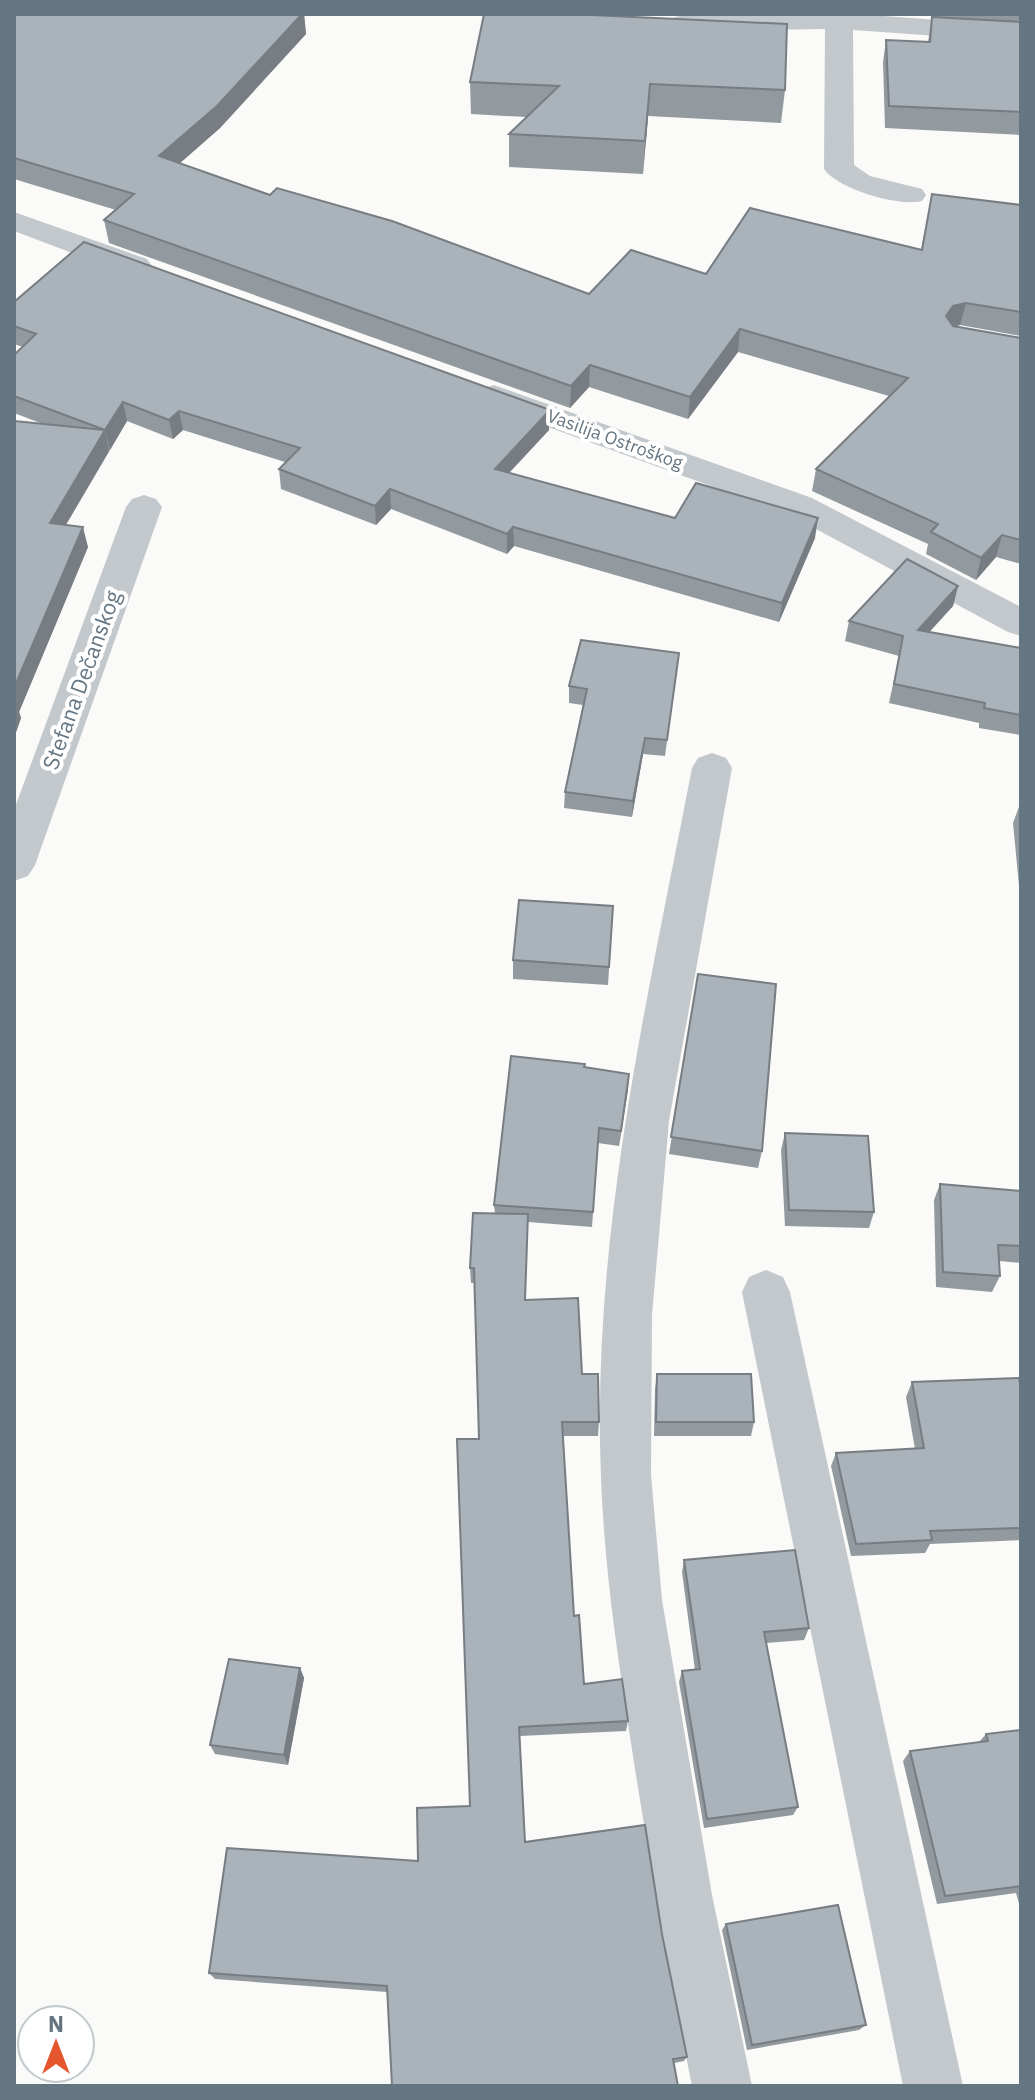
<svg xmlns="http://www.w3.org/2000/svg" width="1035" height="2100" font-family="'IBM Plex Sans',sans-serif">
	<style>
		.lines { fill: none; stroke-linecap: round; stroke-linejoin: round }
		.street { fill: #c3c8cc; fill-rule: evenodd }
		.wall { fill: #929a9f }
		.shaded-wall { fill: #777d82 }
		.building { fill: #aab3b9; stroke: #777d82; stroke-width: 2 }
		.labels { text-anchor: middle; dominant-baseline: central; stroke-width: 8; stroke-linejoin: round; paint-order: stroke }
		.far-street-label { font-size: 18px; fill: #657683; stroke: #fff }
		.street-label { font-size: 22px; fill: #657683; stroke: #fff }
	</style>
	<rect width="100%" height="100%" fill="#fafaf8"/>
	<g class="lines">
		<!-- street -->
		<g class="street">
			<path d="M856,14L1021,26V42L853,30L854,165L870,176L922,189L926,195L922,201C898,207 838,189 824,169L825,29L685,31L675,29L671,23L675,17L685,15Z"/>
			<polygon points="14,212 147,259 152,266 147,273 136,275 125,273 14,231"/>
			<polygon points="494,385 812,498 1021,607 1021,636 1008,632 788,514 482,403 477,396 482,389"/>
			<polygon points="144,495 156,499 162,507 35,865 28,876 14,881 14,810 126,507 132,499"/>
			<path d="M712,753L726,758L732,768L669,1121L652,1315L651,1475L662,1600L712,1895L752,2086H692C668,1967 647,1849 629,1730C616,1646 604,1562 601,1477C591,1237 647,1002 692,768L698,758Z"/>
			<polygon points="766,1270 783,1277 790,1292 963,2086 903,2086 742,1292 749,1277"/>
		</g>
	</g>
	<!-- wall -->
	<g class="wall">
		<polygon points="14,14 304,14 306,34 220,128 180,163 270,195 589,294 706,274 921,250 932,194 1021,205 1021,336 960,325 956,326 1021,338 1021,564 996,557 976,580 926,554 928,544 812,491 816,469 889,396 738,352 688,419 589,387 570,408 109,243 104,220 116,210 14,179"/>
		<polygon points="484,14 785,90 781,123 648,116 643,174 509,167 509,134 526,117 471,114 470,82"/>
		<polygon points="931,14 1021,14 1021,135 885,128 883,62 886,40 928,42 932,17 931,16"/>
		<polygon points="14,302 549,430 509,473 675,518 815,538 779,622 514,546 507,554 391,509 376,525 281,489 279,469 285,462 183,430 173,439 127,421 66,525 88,547 19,712 21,718 14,738 14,421 43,424 14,413 14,355 23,347 14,344"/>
		<polygon points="958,586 953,606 929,632 1021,648 1021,735 979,728 979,723 889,703 899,656 845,641 849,621"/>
		<polygon points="679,653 665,756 643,754 632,817 564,808 565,792 583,705 569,703 569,686"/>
		<polygon points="1020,804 1021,804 1021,906 1013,823"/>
		<polygon points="613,906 608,985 513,979 513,960"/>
		<polygon points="698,974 762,1151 758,1168 669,1154"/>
		<polygon points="628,1089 619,1146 598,1143 592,1227 528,1222 525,1300 582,1374 599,1422 598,1436 563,1436 574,1616 584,1684 628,1721 626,1731 520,1736 525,1842 662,1934 687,2057 684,2061 674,2063 387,1992 215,1979 209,1973 418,1861 470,1806 479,1439 475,1283 471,1283 470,1268 495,1214 494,1205"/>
		<polygon points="785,1133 874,1212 869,1228 785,1226 781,1150"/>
		<polygon points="940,1184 1021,1191 1021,1263 999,1261 1000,1276 992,1292 936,1287 934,1200"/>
		<polygon points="657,1374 754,1422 751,1436 654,1436 655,1389"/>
		<polygon points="912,1382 1021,1390 1021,1540 930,1544 925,1553 851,1556 831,1466 836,1453 915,1449 906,1397"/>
		<polygon points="684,1560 809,1628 804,1640 766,1643 798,1807 793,1815 704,1828 679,1682 682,1671 695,1670 682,1572"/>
		<polygon points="300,1668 304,1678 288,1765 215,1754 210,1745"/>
		<polygon points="1021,1730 1021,1911 1016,1893 937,1904 903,1761 910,1751 979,1742 986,1734"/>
		<polygon points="726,1924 866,2025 859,2030 747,2050 722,1930"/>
	</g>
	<!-- shaded-wall -->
	<g class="shaded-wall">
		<polygon points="302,14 304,14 306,34 220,128 163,178 159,156"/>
		<polygon points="650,84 648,116 643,174 645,141"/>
		<polygon points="966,303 960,325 948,328 946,316 953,306"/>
		<polygon points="740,329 738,352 688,419 690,397"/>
		<polygon points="590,365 589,387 570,408 571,386"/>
		<polygon points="123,402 127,421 110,450 105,430"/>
		<polygon points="550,410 549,430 495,488 495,469"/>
		<polygon points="179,411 183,430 173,439 169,420"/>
		<polygon points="105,430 109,451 55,543 50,523"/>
		<polygon points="390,489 391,509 376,525 375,506"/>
		<polygon points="818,518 815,538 779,622 782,603"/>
		<polygon points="83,527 88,547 19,712 21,718 14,738 14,688"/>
		<polygon points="513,527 514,546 507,554 507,534"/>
		<polygon points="1002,535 996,557 976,580 981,558"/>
		<polygon points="958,586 953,606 913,650 918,630"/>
		<polygon points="645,738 643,754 632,817 633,801"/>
		<polygon points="629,1074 628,1089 619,1146 621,1131"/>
		<polygon points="300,1668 304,1678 288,1765 284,1755"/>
	</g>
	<!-- building -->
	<g class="building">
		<polygon points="14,14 302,14 217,106 159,156 270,195 277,188 392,221 589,294 631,250 706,274 750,208 922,250 932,194 1021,205 1021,312 966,303 953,306 946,316 953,326 1021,338 1021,540 1002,535 981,558 931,532 938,524 816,469 908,378 740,329 690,397 590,365 571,386 104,220 134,194 14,158"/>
		<polygon points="484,14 569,14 787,24 785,90 650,84 645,141 509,134 559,86 470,82"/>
		<polygon points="932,17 1021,22 1021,112 889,106 886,40 930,42"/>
		<polygon points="84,242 550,410 495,469 675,518 696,483 818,518 782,603 513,527 507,534 390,489 375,506 279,469 300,448 179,411 169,420 123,402 105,430 14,396 14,355 36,334 14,326 14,302"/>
		<polygon points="14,421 105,430 50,523 83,527 14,688"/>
		<polygon points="907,559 958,586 918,630 1021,648 1021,715 984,708 985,703 894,684 903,636 849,621"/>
		<polygon points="581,640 679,653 667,740 645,738 633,801 565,792 587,689 569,686"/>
		<polygon points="519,900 613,906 609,967 513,960"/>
		<polygon points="698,974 776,984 762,1151 671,1137"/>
		<polygon points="511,1056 585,1064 584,1067 629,1074 621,1131 599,1128 593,1212 494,1205"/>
		<polygon points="785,1133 868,1136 874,1212 789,1210"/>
		<polygon points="940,1184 1021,1191 1021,1246 998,1245 1000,1276 943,1272"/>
		<polygon points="473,1213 528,1214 525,1300 578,1298 582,1374 598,1374 599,1422 562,1422 574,1616 579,1615 584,1684 622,1679 628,1721 519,1727 525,1842 645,1825 662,1934 687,2057 673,2059 678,2086 392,2086 387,1986 209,1973 227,1848 418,1861 417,1808 470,1806 457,1439 479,1439 474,1268 470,1268"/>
		<polygon points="657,1374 751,1374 754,1422 656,1422"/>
		<polygon points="1019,1378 1021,1390 1021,1528 930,1531 932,1540 856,1544 836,1453 924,1448 912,1382"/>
		<polygon points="795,1550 809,1628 764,1632 798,1807 707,1819 682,1671 700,1669 684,1560"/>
		<polygon points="229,1659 300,1668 284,1755 210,1745"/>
		<polygon points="1021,1730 1021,1886 945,1896 910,1751 988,1741 986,1734"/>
		<polygon points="838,1905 866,2025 752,2045 726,1924"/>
	</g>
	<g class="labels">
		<!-- far-street labels -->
		<g class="far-street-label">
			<text transform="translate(615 439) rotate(20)">Vasilija Ostroškog</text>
		</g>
		<!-- street labels -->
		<g class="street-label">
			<text transform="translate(81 680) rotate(-70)">Stefana Dečanskog</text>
		</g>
	</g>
	<!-- border -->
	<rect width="1035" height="2100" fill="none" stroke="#657683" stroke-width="32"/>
	<!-- north arrow -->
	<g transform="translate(56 2044)"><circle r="38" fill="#ffffff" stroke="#c1c8cd" stroke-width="2"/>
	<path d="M0-6L14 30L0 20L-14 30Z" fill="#e4572e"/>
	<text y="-12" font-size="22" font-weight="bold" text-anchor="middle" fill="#657683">N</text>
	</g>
</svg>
